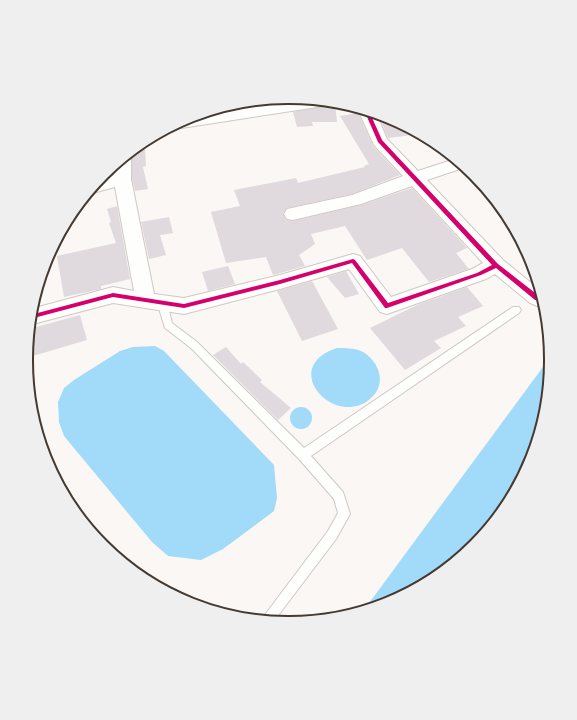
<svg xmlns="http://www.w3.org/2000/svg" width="577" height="720" font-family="Spectral,serif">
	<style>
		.water { fill: #a2daf9 }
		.building { fill: #e0d9dd }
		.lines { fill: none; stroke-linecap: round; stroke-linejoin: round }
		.service-casing { stroke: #cfc8c3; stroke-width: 2 }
		.minor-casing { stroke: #cfc8c3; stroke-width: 2 }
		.service { fill: #fefefd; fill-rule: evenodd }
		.minor { fill: #fefefd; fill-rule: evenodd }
		.cycleway-casing { stroke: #fff; stroke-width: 2 }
		.cycleway { fill: #d6006c; fill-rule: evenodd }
		.rim { fill: none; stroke: #453a32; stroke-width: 2 }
	</style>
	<rect width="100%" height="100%" fill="#faf7f4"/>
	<!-- water -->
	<g class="water">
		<polygon points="155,346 164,351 274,465 277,498 274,511 223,549 201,560 168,556 152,542 64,436 59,422 58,402 64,388 74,380 120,351 133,347"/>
		<path d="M337,348C345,348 354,348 361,351C379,360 388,384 370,399C334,429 278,367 337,348Z"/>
		<polygon points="551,356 546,411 531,461 507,506 474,546 434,578 389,603 364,610"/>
		<circle cx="301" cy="418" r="11"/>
	</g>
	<!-- building -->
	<g class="building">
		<polygon points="335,104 337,122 312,122 313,126 297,127 293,112"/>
		<polygon points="358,113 373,146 400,175 352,194 287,208 283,213 286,220 293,221 361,205 412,188 467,248 456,253 469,269 429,282 402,248 367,260 345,226 311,234 315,244 299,255 305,266 273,275 266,257 226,263 211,212 240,206 234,190 296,178 298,183 365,167 364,166 369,164 340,116"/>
		<polygon points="378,114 389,118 420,134 388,138"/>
		<polygon points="145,149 146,166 143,167 148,189 135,191 132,179 132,158 129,153 132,151"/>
		<polygon points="117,206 130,279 101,286 101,289 64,297 57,256 116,243 109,223 111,222 107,209"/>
		<polygon points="169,217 173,233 160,235 166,255 149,259 141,222"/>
		<polygon points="228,266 235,284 208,291 202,272"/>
		<polygon points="346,271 359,294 345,298 327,277"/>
		<polygon points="312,281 338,329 302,341 277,291"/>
		<polygon points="467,287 483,306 458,317 466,326 434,341 441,348 405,370 370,328 417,305"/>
		<polygon points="80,315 87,340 26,358 29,329"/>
		<polygon points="226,347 241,364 243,362 262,380 260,382 291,408 278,420 213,355"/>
	</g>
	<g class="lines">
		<defs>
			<polygon id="service" points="162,298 165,299 167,302 172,323 197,342 304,448 513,307 519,307 521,310 519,313 311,456 343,492 350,514 336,539 274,621 261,620 328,531 338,513 334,499 299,459 191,348 165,328 157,302 159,299"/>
			<g id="minor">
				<polygon points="305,99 331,102 330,104 324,106 175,129 169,128 192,116"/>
				<polygon points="359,108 376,113 387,139 418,171 455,159 466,167 427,180 503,260 540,290 544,303 537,306 530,303 495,274 486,279 387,314 380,312 349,269 280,289 184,314 113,303 29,325 31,309 113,287 134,291 115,187 93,193 89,192 99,179 114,175 114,165 128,154 131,158 131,179 154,294 184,298 280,275 353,254 360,256 391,297 472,269 483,263 412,186 361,204 293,220 287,219 284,214 287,209 352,195 403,176 374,145 358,110"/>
			</g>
		</defs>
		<!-- service casing -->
		<use href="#service" class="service-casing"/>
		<!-- minor casing -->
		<use href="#minor" class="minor-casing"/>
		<!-- service -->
		<use href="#service" class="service"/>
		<!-- minor -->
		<use href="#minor" class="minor"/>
		<defs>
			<polygon id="cycleway" points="364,110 369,111 382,140 498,264 539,296 540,298 539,300 535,300 496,268 481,275 387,308 385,308 352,263 280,284 184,308 113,297 30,319 30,315 113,293 184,304 280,280 353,259 355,260 388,303 477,273 492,265 378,142"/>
		</defs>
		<!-- cycleway casing -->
		<use href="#cycleway" class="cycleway-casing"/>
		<!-- cycleway -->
		<use href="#cycleway" class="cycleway"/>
	</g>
	<!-- crop -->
	<path d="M0 0H577V720H0ZM288 104H289A255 255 0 0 1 544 359V361A255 255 0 0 1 289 616H288A255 255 0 0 1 33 361V359A255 255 0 0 1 288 104Z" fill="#f0efef" fill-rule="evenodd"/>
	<path class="rim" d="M288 104H289A255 255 0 0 1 544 359V361A255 255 0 0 1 289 616H288A255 255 0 0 1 33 361V359A255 255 0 0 1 288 104Z"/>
</svg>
